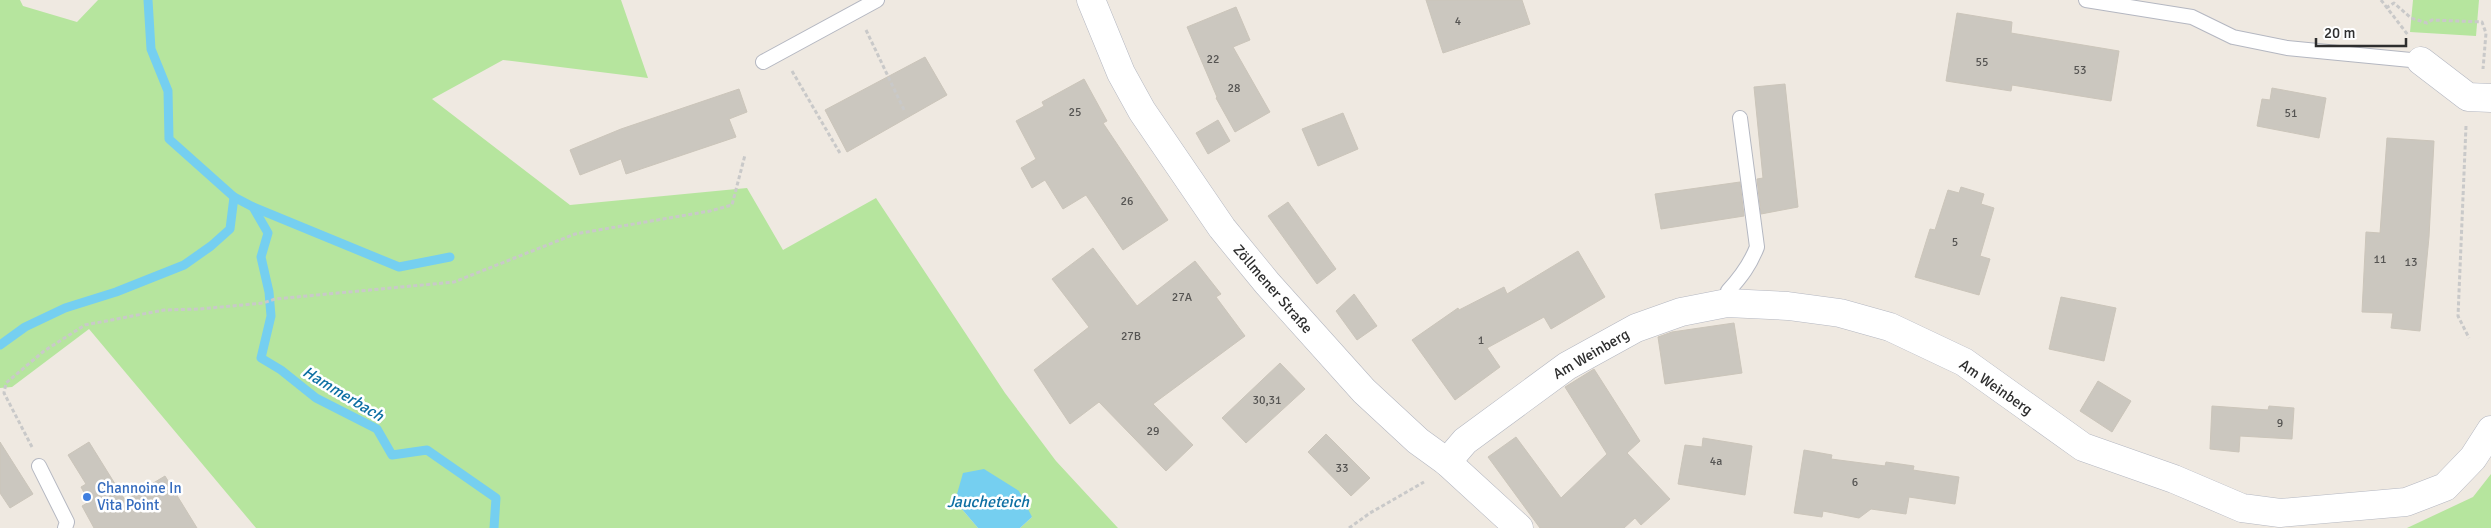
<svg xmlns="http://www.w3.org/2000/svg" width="2491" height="528" font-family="Signika,sans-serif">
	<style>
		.green { fill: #b6e59e }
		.water { fill: #75cff0 }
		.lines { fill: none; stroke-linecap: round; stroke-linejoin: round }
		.stream { stroke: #75cff0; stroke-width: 9 }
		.building { fill: #cbc7bf; stroke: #cbc5ba }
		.service-casing { stroke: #b4b7c1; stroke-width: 16 }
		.minor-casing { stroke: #b4b7c1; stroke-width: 29 }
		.path { stroke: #c9c9c9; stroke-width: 3; stroke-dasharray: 4 2.5; stroke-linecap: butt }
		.service { stroke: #fff; stroke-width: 14 }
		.minor { stroke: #fff; stroke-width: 28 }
		.shop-dot { fill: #3f7fe0; stroke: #fff; stroke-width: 2 }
		.labels { text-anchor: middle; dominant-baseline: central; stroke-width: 5; stroke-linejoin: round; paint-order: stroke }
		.number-label { font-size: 12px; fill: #555452 }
		.street-label { font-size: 15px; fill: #2e2e2e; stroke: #fff }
		.shop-label { font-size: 15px; fill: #366cbe; stroke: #fff; text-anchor: start }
		.water-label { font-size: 16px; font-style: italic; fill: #0d6fa3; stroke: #fff }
	</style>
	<rect width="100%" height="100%" fill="#efe9e1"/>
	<!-- green -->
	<g class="green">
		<polygon points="0,0 20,0 23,6 77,22 98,0 621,0 648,78 503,60 432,99 570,205 747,188 783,250 876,198 1005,393 1056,461 1118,528 1020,528 1032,517 955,501 978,528 256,528 89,329 12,387 0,388"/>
		<polygon points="2413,0 2479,0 2476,36 2410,32"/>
		<polygon points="2491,474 2491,528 2407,528 2473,497"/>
	</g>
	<!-- water -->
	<polygon class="water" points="984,469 1019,491 1032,517 1020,528 978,528 955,501 963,473"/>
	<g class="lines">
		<!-- stream -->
		<g class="stream">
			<polyline points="148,0 151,49 168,91 169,139 234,197 253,207 268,233 261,257 269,292 271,316 261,358 281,370 316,398 377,429 392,455 427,450 496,498 494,528"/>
			<polyline points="253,207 399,267 450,257"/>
			<polyline points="0,345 25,327 65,308 116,292 184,265 211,246 230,229 234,197"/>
		</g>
	</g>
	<!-- building -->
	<g class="building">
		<polygon points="1426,0 1522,0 1530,24 1443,53"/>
		<polygon points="1236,7 1250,40 1233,47 1270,112 1235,132 1216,98 1217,97 1187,27"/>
		<polygon points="1957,13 2012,22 2011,33 2119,51 2111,101 2012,85 2011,91 1946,81"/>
		<polygon points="925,57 947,95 847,152 825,110"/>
		<polygon points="1084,79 1107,121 1103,123 1168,220 1123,250 1086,195 1063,209 1045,180 1032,188 1021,168 1036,159 1016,121 1044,106 1042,102"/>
		<polygon points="1785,84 1798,207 1761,214 1757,179 1763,178 1754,87"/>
		<polygon points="2272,88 2326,98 2319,138 2257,126 2262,99 2270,100"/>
		<polygon points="739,89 747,112 729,119 736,137 626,174 621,159 580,175 570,150 621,129"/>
		<polygon points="1343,113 1358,149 1318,166 1302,129"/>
		<polygon points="1218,120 1230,141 1208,154 1196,133"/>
		<polygon points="2387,138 2434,141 2429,237 2420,331 2391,328 2393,313 2362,312 2366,232 2380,233"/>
		<polygon points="1740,182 1744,216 1661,229 1655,194"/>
		<polygon points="1961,187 1984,194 1981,204 1994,208 1980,256 1990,259 1979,295 1915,277 1930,229 1935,230 1948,190 1959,193"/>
		<polygon points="1288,202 1336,269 1317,284 1268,216"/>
		<polygon points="1093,248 1137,306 1195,261 1221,294 1216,297 1245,336 1153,404 1193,445 1166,471 1099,402 1070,424 1034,370 1089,327 1052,279"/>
		<polygon points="1578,251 1605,297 1551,329 1544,317 1487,348 1500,367 1455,400 1412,340 1458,308 1459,310 1504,287 1507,294"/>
		<polygon points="1354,294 1377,326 1357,340 1336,311"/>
		<polygon points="2061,297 2116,308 2104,361 2049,349"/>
		<polygon points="1734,323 1742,373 1665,384 1658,337 1672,332"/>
		<polygon points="1280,363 1305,389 1246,443 1222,418"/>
		<polygon points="1594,369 1640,441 1627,453 1670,499 1641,525 1635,518 1624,528 1540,528 1488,457 1516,437 1561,498 1607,454 1565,387"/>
		<polygon points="2098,381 2131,401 2112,432 2080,411"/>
		<polygon points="2212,406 2268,410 2269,406 2294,408 2292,439 2240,436 2239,452 2210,449"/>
		<polygon points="1326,434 1370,478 1351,496 1308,452"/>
		<polygon points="1703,438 1752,446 1745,495 1678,484 1685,445 1702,447"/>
		<polygon points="0,442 33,494 10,508 0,493"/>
		<polygon points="89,442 125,500 165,476 197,528 94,528 82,506 89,502 81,487 86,484 68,455"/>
		<polygon points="1804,450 1832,455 1831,459 1885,466 1886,462 1914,466 1913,470 1959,477 1955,504 1909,497 1906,514 1871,509 1859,518 1823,511 1822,517 1794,513"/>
	</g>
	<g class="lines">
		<defs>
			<g id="service">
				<polyline points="2086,0 2192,17 2233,37 2287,48 2421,61"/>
				<polyline points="763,62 877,0"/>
				<path d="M1727,303L1728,291C1741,277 1750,265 1757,247L1740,118"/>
				<polyline points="39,466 67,522 65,528"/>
			</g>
			<g id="minor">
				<polyline points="1091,0 1121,73 1142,111 1222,228 1267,283 1364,391 1418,441 1447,462 1519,528"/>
				<polyline points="2421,61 2468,97 2491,98"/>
				<polyline points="1447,462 1465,441 1567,366 1636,328 1681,312 1727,303 1788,306 1840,313 1890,327 1964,362 2083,447 2174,479 2242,508 2280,513 2406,502 2445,487 2473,458 2491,430"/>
			</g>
		</defs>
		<!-- service casing -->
		<use href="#service" class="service-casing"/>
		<!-- minor casing -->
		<use href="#minor" class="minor-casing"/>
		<!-- path -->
		<g class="path">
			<polyline points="2381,0 2408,35"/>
			<polyline points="2386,8 2394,3 2411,18 2427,23 2432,20 2482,22 2486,33 2483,69"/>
			<polyline points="866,30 905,112"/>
			<polyline points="792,71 841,155"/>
			<polyline points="2466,126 2458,316 2469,338"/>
			<polyline points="32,447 4,393 6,383 44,351 85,325 164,310 200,309 263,303 275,299 454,282 575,234 710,211 732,205 745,155"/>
			<polyline points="1349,528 1370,513 1424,482"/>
		</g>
		<!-- service -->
		<use href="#service" class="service"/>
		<!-- minor -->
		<use href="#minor" class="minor"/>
	</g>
	<!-- markers -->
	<circle class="shop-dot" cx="87" cy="497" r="5"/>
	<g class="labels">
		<!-- number labels -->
		<g class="number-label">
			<text x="1458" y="21">4</text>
			<text x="1213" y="59">22</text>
			<text x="1982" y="62">55</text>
			<text x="2080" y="70">53</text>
			<text x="1234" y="88">28</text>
			<text x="1075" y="112">25</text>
			<text x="2291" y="113">51</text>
			<text x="1127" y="201">26</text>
			<text x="1955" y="242">5</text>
			<text x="2380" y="259">11</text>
			<text x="2411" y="262">13</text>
			<text x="1182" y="297">27A</text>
			<text x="1131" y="336">27B</text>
			<text x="1481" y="340">1</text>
			<text x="1267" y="400">30,31</text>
			<text x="2280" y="423">9</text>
			<text x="1153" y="431">29</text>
			<text x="1716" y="461">4a</text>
			<text x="1342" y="468">33</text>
			<text x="1855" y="482">6</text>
		</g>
		<!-- street labels -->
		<g class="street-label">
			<text transform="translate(1273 289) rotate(49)">Zöllmener Straße</text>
			<text transform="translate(1591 354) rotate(-30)">Am Weinberg</text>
			<text transform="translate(1996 387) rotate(35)">Am Weinberg</text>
		</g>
		<!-- shop labels -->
		<g class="shop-label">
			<text x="97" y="488">Channoine In<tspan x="97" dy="17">Vita Point</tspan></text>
		</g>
		<!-- water labels -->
		<g class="water-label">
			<text transform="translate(343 394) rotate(31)">Hammerbach</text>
			<text x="988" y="502">Jaucheteich</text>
		</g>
	</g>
	<!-- scale -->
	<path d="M2316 38v8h90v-8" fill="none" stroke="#2e2e2e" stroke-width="2.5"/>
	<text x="2324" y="38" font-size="15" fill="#2e2e2e" stroke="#ffffff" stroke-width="4" paint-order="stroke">20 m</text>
</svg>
